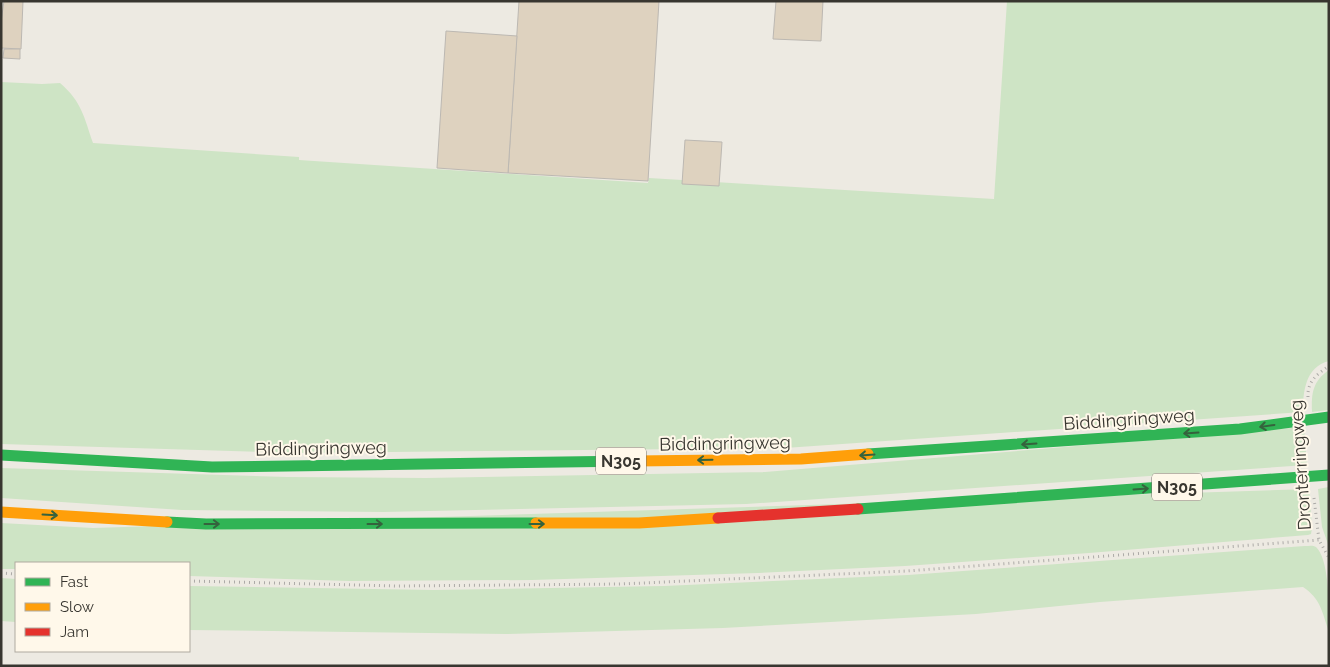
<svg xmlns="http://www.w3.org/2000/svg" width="1330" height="667" font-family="Raleway,sans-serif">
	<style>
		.green { fill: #cee4c5 }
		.building { fill: #ded2bf; stroke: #bcb8b2 }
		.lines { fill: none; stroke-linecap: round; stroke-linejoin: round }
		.path { stroke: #acaaa7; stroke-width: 3; stroke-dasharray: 1 4; stroke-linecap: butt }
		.fast { stroke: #30b455; stroke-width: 11 }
		.slow { stroke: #ff9f0a; stroke-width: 11 }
		.jam { stroke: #e5322d; stroke-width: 11 }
		.oneway { stroke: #35623d }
		.labels { text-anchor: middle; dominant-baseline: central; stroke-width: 4; stroke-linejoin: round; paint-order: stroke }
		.shield { fill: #fff8ea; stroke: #747068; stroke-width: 1 }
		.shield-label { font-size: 16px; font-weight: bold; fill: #383630 }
		.street-label { font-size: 18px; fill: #383630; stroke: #fff8ea }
	</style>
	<rect width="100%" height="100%" fill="#edeae2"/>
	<!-- green -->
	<g class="green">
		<path d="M1007,1H1329V361C1305,367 1303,392 1303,412L785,448L293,453L1,444V82L42,84L60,83C82,102 84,117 93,143L299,157V160L648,183L649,178L994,199Z"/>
		<path d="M1329,370V410L1312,412C1311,393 1313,381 1329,370Z"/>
		<polygon points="1304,427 1307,465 746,504 383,512 182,510 1,498 1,468 287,477 426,478 765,472"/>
		<polygon points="1329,487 1329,547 1322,527 1318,489"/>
		<polygon points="1309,489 1312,528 1311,534 1308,535 1089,553 905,566 758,573 532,580 349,581 189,576 189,563 16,563 16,569 1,569 1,523 93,528"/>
		<path d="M1305,546C1309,546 1313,545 1316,547C1330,560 1329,611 1329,632C1322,612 1321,599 1303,587L1100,602L976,614L723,628L506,634L189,630V586L434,590L664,586L908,575Z"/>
		<polygon points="1,578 16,579 16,622 1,621"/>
	</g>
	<!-- building -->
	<g class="building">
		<polygon points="4,1 23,1 21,49 1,48 1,22"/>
		<polygon points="519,1 659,1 648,181 508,173"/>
		<polygon points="776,1 823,1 821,41 773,39"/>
		<polygon points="446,31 517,36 508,173 437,168"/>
		<polygon points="4,49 20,49 20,59 3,58"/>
		<polygon points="685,140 722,142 719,186 682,184"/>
	</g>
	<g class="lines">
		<!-- path -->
		<g class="path">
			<path d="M1308,397C1307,382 1317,374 1329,366"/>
			<polyline points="1314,498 1319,540 1329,558"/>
			<polyline points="1,573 16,574"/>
			<polyline points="189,581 398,586 621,584 907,571 1319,540"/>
		</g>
		<!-- fast -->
		<g class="fast">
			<polyline points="868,454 1240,429 1329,417"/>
			<polyline points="1,455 212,467 635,461"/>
			<polyline points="858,509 1329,475"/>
			<polyline points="167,522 206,524 536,523"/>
		</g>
		<!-- slow -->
		<g class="slow">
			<polyline points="635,461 801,459 868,454"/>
			<polyline points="1,512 167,522"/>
			<polyline points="536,523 639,523 718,518"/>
		</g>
		<!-- jam -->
		<polyline class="jam" points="718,518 858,509"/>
	</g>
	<!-- one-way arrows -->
	<defs><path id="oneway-shaft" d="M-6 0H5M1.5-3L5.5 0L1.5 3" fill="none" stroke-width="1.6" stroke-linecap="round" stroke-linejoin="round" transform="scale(1.25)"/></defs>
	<g class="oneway">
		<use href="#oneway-shaft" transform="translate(1267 426) rotate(172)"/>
		<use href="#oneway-shaft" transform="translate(1191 433) rotate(176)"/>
		<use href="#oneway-shaft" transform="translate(1029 444) rotate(176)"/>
		<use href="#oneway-shaft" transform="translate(867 455) rotate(176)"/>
		<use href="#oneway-shaft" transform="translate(705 460) rotate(179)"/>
		<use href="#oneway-shaft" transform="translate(1141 489) rotate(-4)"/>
		<use href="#oneway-shaft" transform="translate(50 515) rotate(3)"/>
		<use href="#oneway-shaft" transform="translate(212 524)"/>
		<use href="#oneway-shaft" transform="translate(375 524)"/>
		<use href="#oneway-shaft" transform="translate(537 524)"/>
	</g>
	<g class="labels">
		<!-- shield labels -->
		<g class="shield">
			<rect x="596" y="447.5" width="50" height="27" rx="4"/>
			<rect x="1152" y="473.5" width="50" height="27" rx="4"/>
		</g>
		<g class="shield-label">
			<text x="621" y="461">N305</text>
			<text x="1177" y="487">N305</text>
		</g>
		<!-- street labels -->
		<g class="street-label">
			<text transform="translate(1129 419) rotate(-4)">Biddingringweg</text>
			<text transform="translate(725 443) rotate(-1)">Biddingringweg</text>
			<text transform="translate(321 448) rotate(-1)">Biddingringweg</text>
			<text transform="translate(1300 465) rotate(-94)">Dronterringweg</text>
		</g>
	</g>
	<!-- border -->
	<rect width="1330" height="667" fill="none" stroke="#383630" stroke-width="5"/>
	<!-- legend -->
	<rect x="15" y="562" width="175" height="90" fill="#fff8ea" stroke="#afaaa0"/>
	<rect x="25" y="578" width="25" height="8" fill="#30b455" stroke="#afaaa0"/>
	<text x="60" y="587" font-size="15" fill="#383630">Fast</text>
	<rect x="25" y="603" width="25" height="8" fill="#ff9f0a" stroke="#afaaa0"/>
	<text x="60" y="612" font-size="15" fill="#383630">Slow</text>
	<rect x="25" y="628" width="25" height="8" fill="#e5322d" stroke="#afaaa0"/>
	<text x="60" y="637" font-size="15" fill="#383630">Jam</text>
</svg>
